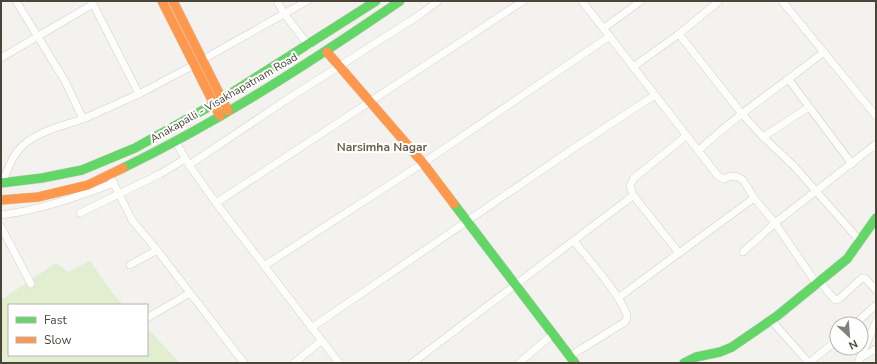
<svg xmlns="http://www.w3.org/2000/svg" width="877" height="364" font-family="'Nunito Sans',sans-serif">
	<style>
		.green { fill: #e1eecf }
		.lines { fill: none; stroke-linecap: round; stroke-linejoin: round }
		.street-casing { stroke: #d2d0cb; stroke-width: 8 }
		.fast-casing { stroke: #d3cfc5; stroke-width: 10 }
		.slow-casing { stroke: #d3cfc5; stroke-width: 10 }
		.street { stroke: #fdfdfc; stroke-width: 7 }
		.fast { stroke: #63d668; stroke-width: 9 }
		.slow { stroke: #ff974d; stroke-width: 9 }
		.labels { text-anchor: middle; dominant-baseline: central; stroke-width: 4; stroke-linejoin: round; paint-order: stroke }
		.street-label { font-size: 11px; fill: #4b4439; stroke: #fff }
		.neighbourhood-label { font-size: 12px; font-weight: bold; fill: #6e6250; stroke: #fff }
	</style>
	<rect width="100%" height="100%" fill="#f4f2ee"/>
	<!-- green -->
	<polygon class="green" points="90,261 111,291 123,305 9,305 9,355 147,355 147,328 180,363 1,363 1,300 56,263 68,272"/>
	<g class="lines">
		<defs>
			<g id="street">
				<polyline points="16,1 65,81 83,119 139,94"/>
				<polyline points="277,1 285,15 309,46"/>
				<polyline points="582,1 718,176 724,179 731,176 738,177 743,180 754,198 775,223 816,283"/>
				<polyline points="782,1 876,116"/>
				<polyline points="93,4 139,94 194,65"/>
				<polyline points="604,28 641,1"/>
				<polyline points="679,34 742,114 763,137 793,165 860,241"/>
				<polyline points="1,58 93,4 92,1"/>
				<polyline points="202,60 307,1"/>
				<polyline points="633,67 679,34 719,1"/>
				<polyline points="789,80 852,164"/>
				<polyline points="763,137 809,107"/>
				<polyline points="176,142 189,165 216,203 339,363"/>
				<path d="M698,151C736,115 782,85 824,52"/>
				<polyline points="189,165 283,102 421,14 438,1"/>
				<polyline points="112,180 132,220 157,250"/>
				<path d="M2,183C7,173 10,160 17,152C32,132 60,127 83,119"/>
				<polyline points="216,203 523,1"/>
				<polyline points="80,213 160,174 185,159"/>
				<path d="M1,215C40,210 77,197 114,183"/>
				<polyline points="1,227 31,284"/>
				<polyline points="743,252 775,223 876,144"/>
				<polyline points="679,253 754,198"/>
				<polyline points="130,265 157,250 244,363"/>
				<polyline points="264,266 423,163 610,36"/>
				<polyline points="819,281 835,300 839,299 862,278 865,278 876,290"/>
				<polyline points="618,298 679,253 633,195"/>
				<polyline points="147,318 190,293"/>
				<polyline points="771,320 809,363"/>
				<polyline points="855,324 876,305"/>
				<polyline points="311,328 574,148 655,95"/>
				<path d="M570,356L625,322C627,319 628,316 626,313C618,292 589,260 574,241"/>
				<polyline points="860,358 876,349"/>
				<polyline points="294,363 321,341"/>
				<polyline points="412,363 626,201 633,195 630,186 634,178 686,136"/>
				<polyline points="519,363 553,334"/>
				<polyline points="809,363 837,340"/>
				<polyline points="858,363 876,322"/>
			</g>
			<g id="fast">
				<path d="M123,168C220,121 311,62 400,1"/>
				<polyline points="1,183 42,178 82,170 135,148 214,104 376,1"/>
				<polyline points="454,204 575,363"/>
				<polyline points="684,363 696,357 720,352 732,347 777,316 847,259 876,218"/>
			</g>
			<g id="slow">
				<polyline points="162,1 220,116"/>
				<polyline points="173,1 228,111"/>
				<polyline points="327,52 423,163 454,204"/>
				<polyline points="1,200 38,197 88,185 123,168"/>
			</g>
		</defs>
		<!-- street casing -->
		<use href="#street" class="street-casing"/>
		<!-- fast casing -->
		<use href="#fast" class="fast-casing"/>
		<!-- slow casing -->
		<use href="#slow" class="slow-casing"/>
		<!-- street -->
		<use href="#street" class="street"/>
		<!-- fast -->
		<use href="#fast" class="fast"/>
		<!-- slow -->
		<use href="#slow" class="slow"/>
	</g>
	<g class="labels">
		<!-- street labels -->
		<g class="street-label">
			<text transform="translate(224 98) rotate(-30)">Anakapalli - Visakhapatnam Road</text>
		</g>
		<!-- neighbourhood labels -->
		<g class="neighbourhood-label">
			<text x="382" y="147">Narsimha Nagar</text>
		</g>
	</g>
	<!-- border -->
	<rect width="877" height="364" fill="none" stroke="#4b4439" stroke-width="4"/>
	<!-- legend -->
	<rect x="8" y="304" width="140" height="52" fill="#ffffff" stroke="#b7b4b0"/>
	<rect x="16" y="317" width="20" height="6" fill="#63d668" stroke="#b7b4b0"/>
	<text x="44" y="324" font-size="12" fill="#4b4439">Fast</text>
	<rect x="16" y="337" width="20" height="6" fill="#ff974d" stroke="#b7b4b0"/>
	<text x="44" y="344" font-size="12" fill="#4b4439">Slow</text>
	<!-- north arrow -->
	<g transform="translate(849 336) rotate(154)"><circle r="19" fill="#ffffff" stroke="#b7b4b0"/>
	<path d="M0-3L7 15L0 10L-7 15Z" fill="#868178"/>
	<text y="-6" font-size="11" font-weight="bold" text-anchor="middle" fill="#4b4439">N</text>
	</g>
</svg>
